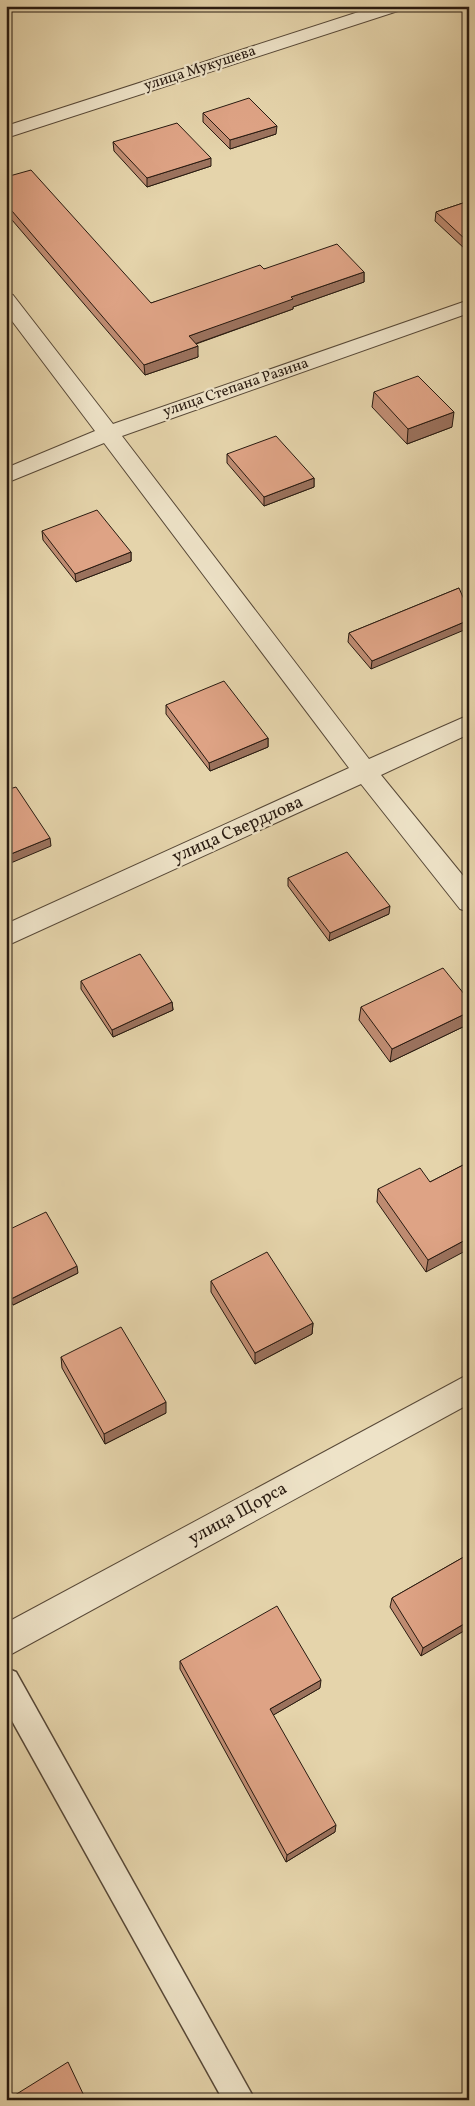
<svg xmlns="http://www.w3.org/2000/svg" width="475" height="2106" font-family="Vollkorn,serif">
	<style>
		.lines { fill: none; stroke-linecap: round; stroke-linejoin: round }
		.lane-casing { stroke: #574837; stroke-width: 3 }
		.street-casing { stroke: #574837; stroke-width: 2 }
		.lane { fill: #eee3c8; fill-rule: evenodd }
		.street { fill: #eee3c8; fill-rule: evenodd }
		.wall { fill: #bf8c72; stroke: #281a10 }
		.shaded-wall { fill: #9b725d; stroke: #281a10 }
		.building { fill: #dea385; stroke: #281a10 }
		.labels { text-anchor: middle; dominant-baseline: central; stroke-width: 4.5; stroke-linejoin: round; paint-order: stroke }
		.far-street-label { font-size: 15px; fill: #281a10; stroke: #eee3c8 }
		.street-label { font-size: 18px; fill: #281a10; stroke: #eee3c8 }
	</style>
	<rect width="100%" height="100%" fill="#e5d4ab"/>
	<filter id="stains"><feTurbulence type="fractalNoise" baseFrequency=".004" numOctaves="4"/><feColorMatrix values="0 0 0 0 .2 0 0 0 0 .09 0 0 0 0 .02 0 0 0 .5 -.17"/></filter>
	<radialGradient id="worn" r=".72"><stop offset=".6" stop-color="#630" stop-opacity="0"/><stop offset="1" stop-color="#630" stop-opacity=".3"/></radialGradient>
	<g class="lines">
		<defs>
			<polygon id="lane" points="6,1668 16,1672 255,2100 223,2100 6,1710"/>
			<g id="street">
				<polygon points="377,6 404,6 401,10 6,138 6,126"/>
				<polygon points="6,293 13,295 113,424 469,300 469,313 122,436 369,759 469,715 469,734 381,775 469,883 469,912 460,909 361,784 6,946 6,924 349,768 104,443 6,483 6,468 95,431 6,313"/>
				<polygon points="469,1374 469,1404 6,1657 6,1623"/>
			</g>
		</defs>
		<!-- lane casing -->
		<use href="#lane" class="lane-casing"/>
		<!-- street casing -->
		<use href="#street" class="street-casing"/>
		<!-- lane -->
		<use href="#lane" class="lane"/>
		<!-- street -->
		<use href="#street" class="street"/>
	</g>
	<!-- wall -->
	<g class="wall">
		<polygon points="203,113 276,134 230,149 203,122"/>
		<polygon points="113,142 211,166 147,187 114,151"/>
		<polygon points="6,177 151,303 264,269 364,272 364,282 293,307 293,309 196,344 198,357 145,375 6,213"/>
		<polygon points="469,201 469,248 465,249 435,221 436,212"/>
		<polygon points="374,392 452,427 407,444 372,407"/>
		<polygon points="227,454 314,478 314,487 264,506 227,463"/>
		<polygon points="42,531 131,552 131,561 76,582 43,540"/>
		<polygon points="459,588 371,669 348,642 349,633"/>
		<polygon points="166,705 268,738 268,747 210,771 166,714"/>
		<polygon points="288,878 389,914 329,941 288,886"/>
		<polygon points="81,981 172,1002 173,1010 113,1037 81,989"/>
		<polygon points="469,1000 469,1024 390,1062 359,1020 361,1007"/>
		<polygon points="469,1162 426,1272 377,1202 378,1189 430,1182"/>
		<polygon points="6,1231 78,1273 13,1305 6,1294"/>
		<polygon points="211,1281 313,1323 312,1334 255,1364 211,1292"/>
		<polygon points="61,1357 166,1413 105,1444 62,1368"/>
		<polygon points="469,1554 421,1656 390,1607 392,1598"/>
		<polygon points="180,1661 320,1688 273,1715 335,1832 286,1862 180,1669"/>
	</g>
	<!-- shaded-wall -->
	<g class="shaded-wall">
		<polygon points="277,126 276,134 230,149 230,140"/>
		<polygon points="211,158 211,166 147,187 147,178"/>
		<polygon points="469,239 469,248 465,249 466,240"/>
		<polygon points="364,272 364,282 293,307 293,309 189,346 189,336 291,297"/>
		<polygon points="198,346 198,357 145,375 144,365"/>
		<polygon points="454,412 452,427 407,444 408,429"/>
		<polygon points="314,478 314,487 264,506 264,497"/>
		<polygon points="131,552 131,561 76,582 75,574"/>
		<polygon points="469,620 469,628 371,669 372,661"/>
		<polygon points="268,738 268,747 210,771 209,763"/>
		<polygon points="50,838 51,846 6,865 6,856"/>
		<polygon points="390,906 389,914 329,941 330,933"/>
		<polygon points="172,1002 173,1010 113,1037 112,1030"/>
		<polygon points="469,1012 469,1024 390,1062 392,1049"/>
		<polygon points="469,1238 469,1249 426,1272 428,1260"/>
		<polygon points="77,1266 78,1273 13,1305 11,1299"/>
		<polygon points="313,1323 312,1334 255,1364 255,1353"/>
		<polygon points="166,1402 166,1413 105,1444 104,1434"/>
		<polygon points="469,1621 469,1628 421,1656 423,1648"/>
		<polygon points="321,1680 320,1688 270,1717 270,1709"/>
		<polygon points="336,1825 335,1832 286,1862 287,1855"/>
	</g>
	<!-- building -->
	<g class="building">
		<polygon points="249,98 277,126 230,140 203,113"/>
		<polygon points="177,123 211,158 147,178 113,142"/>
		<polygon points="31,170 151,303 260,265 264,269 337,244 364,272 291,297 293,299 189,336 198,346 144,365 6,204 6,177"/>
		<polygon points="469,201 469,239 466,240 436,212"/>
		<polygon points="418,376 454,412 408,429 374,392"/>
		<polygon points="276,436 314,478 264,497 227,454"/>
		<polygon points="97,510 131,552 75,574 42,531"/>
		<polygon points="459,588 469,611 469,620 372,661 349,633"/>
		<polygon points="224,681 268,738 209,763 166,705"/>
		<polygon points="16,787 50,838 6,856 6,790"/>
		<polygon points="347,852 390,906 330,933 288,878"/>
		<polygon points="140,954 172,1002 112,1030 81,981"/>
		<polygon points="443,968 469,1000 469,1012 392,1049 361,1007"/>
		<polygon points="469,1162 469,1238 428,1260 378,1189 420,1168 430,1182"/>
		<polygon points="46,1212 77,1266 11,1299 6,1290 6,1231"/>
		<polygon points="267,1252 313,1323 255,1353 211,1281"/>
		<polygon points="121,1327 166,1402 104,1434 61,1357"/>
		<polygon points="469,1554 469,1621 423,1648 392,1598"/>
		<polygon points="277,1606 321,1680 270,1709 336,1825 287,1855 180,1661"/>
		<polygon points="68,2062 86,2100 7,2100"/>
	</g>
	<g class="labels">
		<!-- far-street labels -->
		<g class="far-street-label">
			<text transform="translate(200 69) rotate(-18)">улица Мукушева</text>
			<text transform="translate(236 388) rotate(-19)">улица Степана Разина</text>
		</g>
		<!-- street labels -->
		<g class="street-label">
			<text transform="translate(238 830) rotate(-24)">улица Свердлова</text>
			<text transform="translate(238 1514) rotate(-29)">улица Щорса</text>
		</g>
	</g>
	<!-- margin -->
	<rect width="475" height="2106" fill="none" stroke="#e5d4ab" stroke-width="25"/>
	<rect x="8" y="8" width="460" height="2091" fill="none" stroke="#281a10" stroke-width="2.5"/>
	<rect x="12" y="12" width="450" height="2081" fill="none" stroke="#281a10"/>
	<rect width="100%" height="100%" filter="url(#stains)"/>
	<rect width="100%" height="100%" fill="url(#worn)"/>
</svg>
